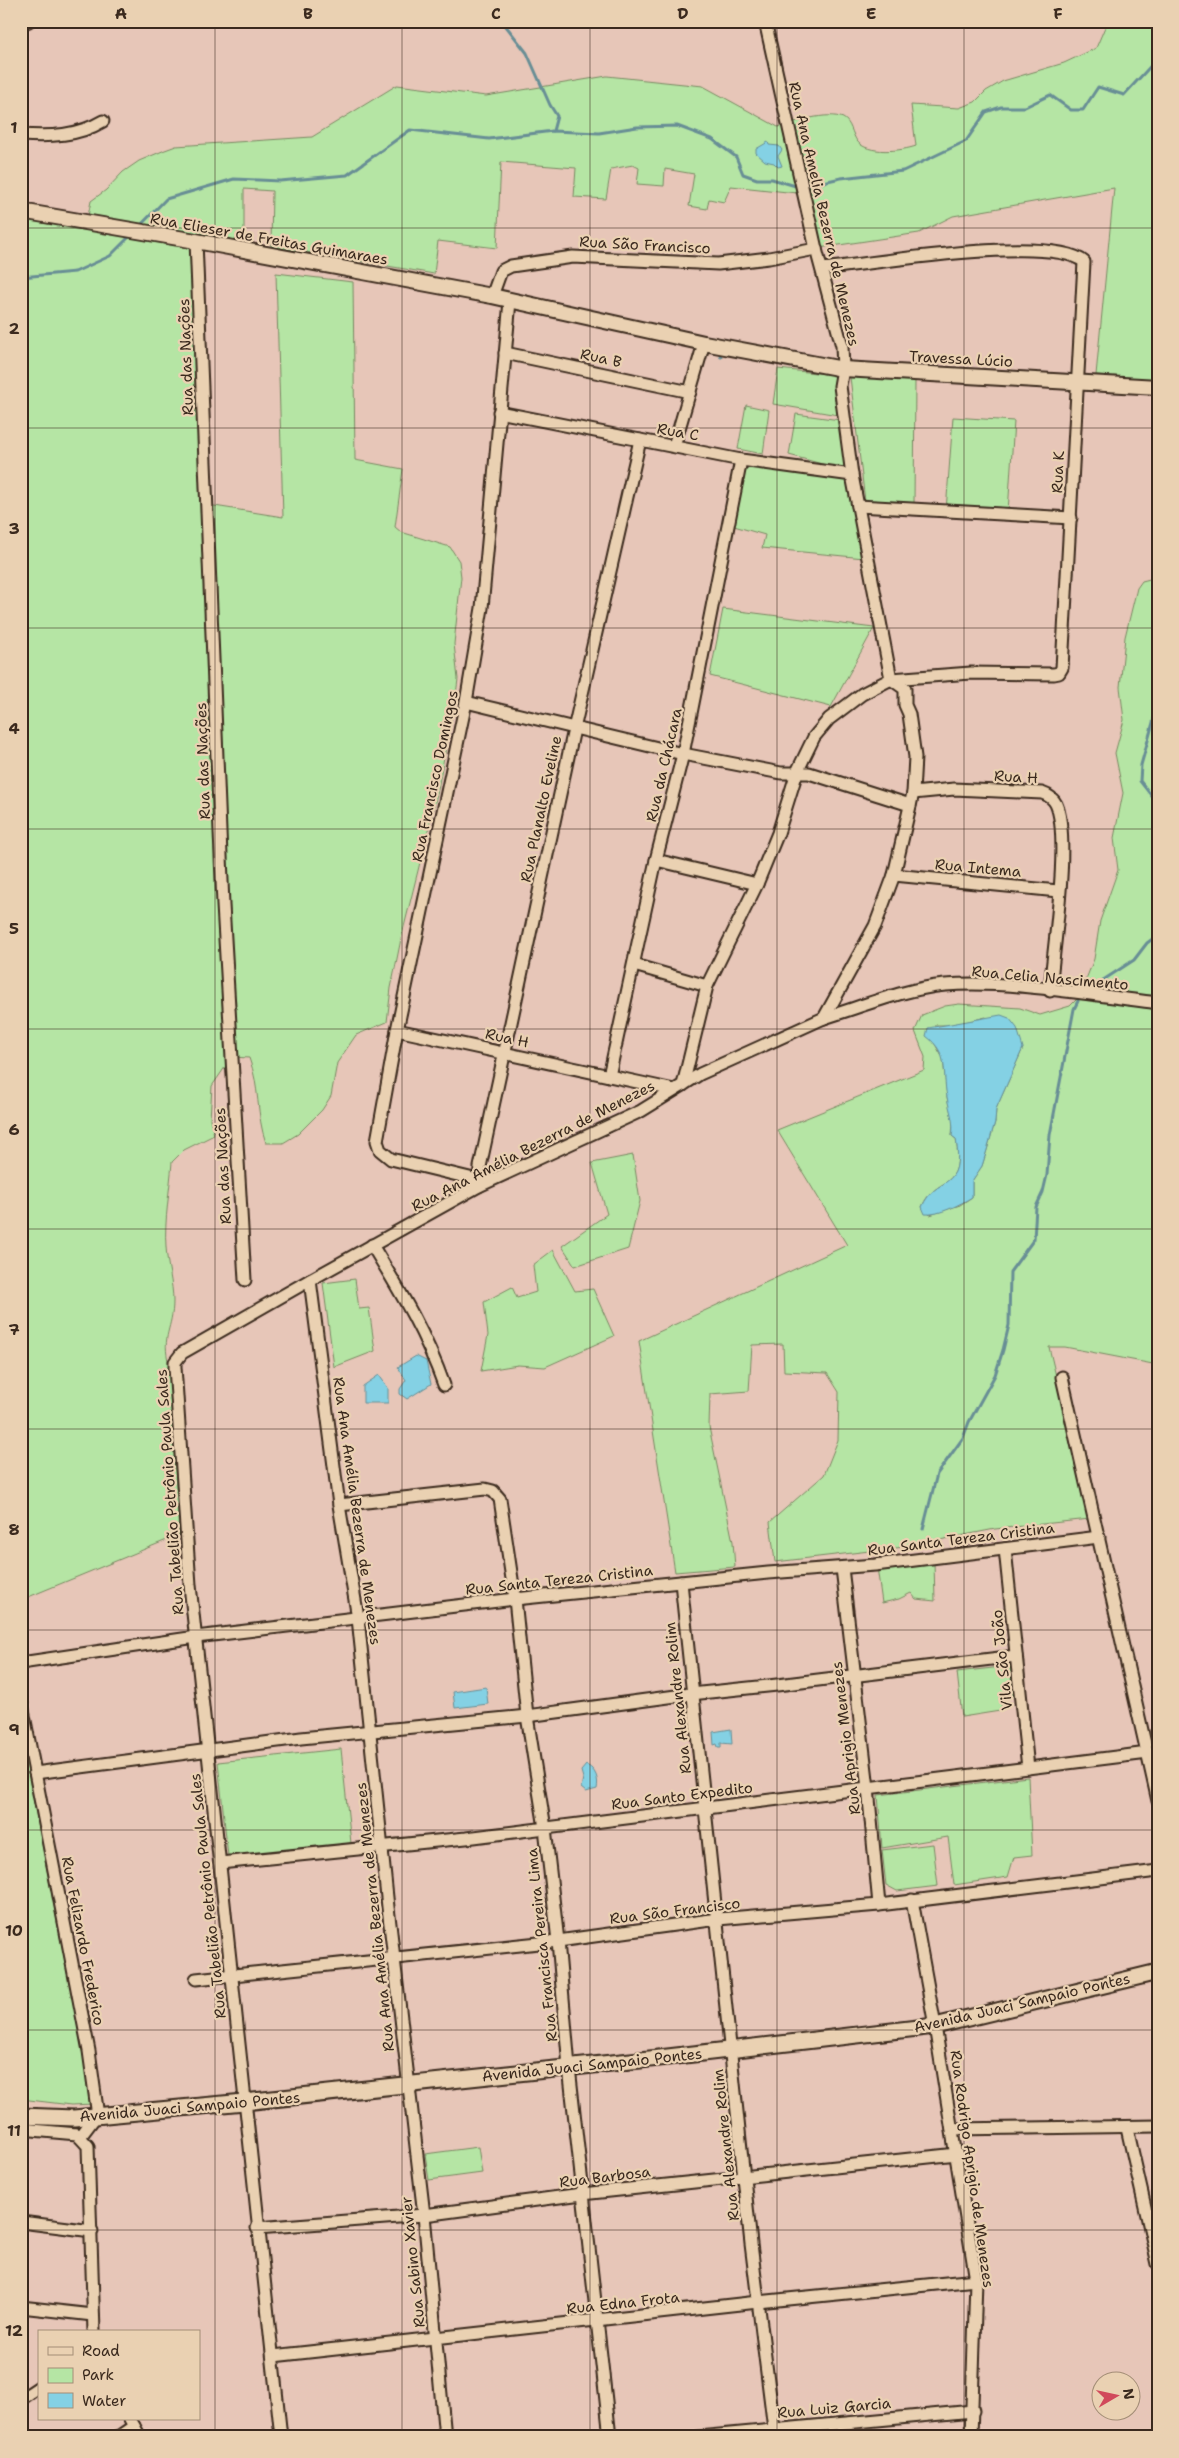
<svg xmlns="http://www.w3.org/2000/svg" width="1179" height="2458" font-family="'Shantell Sans',sans-serif">
	<style>
		.green { fill: #b5e5a4; stroke: #788861; fill-rule: evenodd }
		.water { fill: #84d1e4; stroke: #678e95 }
		.lines { fill: none; stroke-linecap: round; stroke-linejoin: round }
		.stream { stroke: #678e95; stroke-width: 3 }
		.minor-casing { stroke: #3b2a1e; stroke-width: 15 }
		.tertiary-casing { stroke: #3b2a1e; stroke-width: 18 }
		.secondary-casing { stroke: #3b2a1e; stroke-width: 19 }
		.minor { stroke: #ead1b2; stroke-width: 11 }
		.tertiary { stroke: #ead1b2; stroke-width: 14 }
		.secondary { stroke: #ead1b2; stroke-width: 15 }
		.grid { fill: none; stroke: #3b2a1e; stroke-width: 1; stroke-opacity: 0.55 }
		.labels { text-anchor: middle; dominant-baseline: central; stroke-width: 4.5; stroke-linejoin: round; paint-order: stroke }
		.street-label { font-size: 15px; fill: #3b2a1e; stroke: #ead1b2 }
		.neatline { fill: none; stroke: #3b2a1e; stroke-width: 2 }
		.grid-label { font-size: 16px; text-anchor: middle; font-weight: bold; fill: #3b2a1e }
	</style>
	<rect width="100%" height="100%" fill="#e7c6b8"/>
	<filter id="ink" filterUnits="userSpaceOnUse"><feTurbulence type="fractalNoise" baseFrequency=".02" numOctaves="2"/><feDisplacementMap in="SourceGraphic" scale="10" xChannelSelector="R" yChannelSelector="G"/><feConvolveMatrix kernelMatrix="1 2 1 2 8 2 1 2 1" color-interpolation-filters="sRGB"/></filter>
	<g filter="url(#ink)">
		<!-- green -->
		<g class="green">
			<path d="M1112,21H1158V418L1151,379L1096,375L1114,188L953,216L919,233L819,248L806,194L731,186L724,202L709,199L707,209L689,206L694,174L665,169L664,186L637,184L639,168L633,165L611,169L606,199L574,197L576,168L501,162L497,248L438,241L434,274L271,246L272,191L244,189V242L153,227L147,238L192,248L202,504L283,517L276,273L353,282L355,460L403,469L395,527L401,532L450,547L459,561L461,577L454,644L458,679L456,695L437,794L401,939L391,988L387,1022L356,1035L337,1063L331,1096L322,1110L298,1134L283,1143H266C256,1115 260,1086 249,1058L232,1057L212,1086L210,1119L214,1135L184,1150L172,1162C170,1190 164,1220 166,1247C167,1265 173,1283 173,1301C173,1329 161,1335 169,1365L179,1535L21,1600V219L121,235L126,222L88,216L91,201L106,190L123,172L139,161L165,150L176,146L312,137L397,85L486,96L607,76L703,86L778,127C794,122 827,111 843,118C851,122 852,134 857,141C867,155 902,151 916,146L911,105L959,108L975,102L986,91L1003,81L1064,63L1096,48L1105,27Z"/>
			<polygon points="778,369 835,375 838,415 773,404"/>
			<polygon points="850,377 915,381 914,503 865,501"/>
			<polygon points="746,405 769,410 763,454 738,449"/>
			<polygon points="796,414 840,420 848,471 789,455"/>
			<polygon points="953,417 1014,421 1008,512 946,511"/>
			<polygon points="744,463 848,477 864,558 762,548 765,535 734,526"/>
			<path d="M1158,572V994L1155,1012L1158,1013V1365L1065,1347H1049L1090,1519L995,1529L904,1547L775,1562L770,1522L824,1475L838,1440L839,1392L827,1373L784,1371L783,1344L752,1345L749,1391L710,1394L709,1427L733,1542L735,1567L675,1572L639,1341L847,1245L777,1130L924,1070L925,1057L915,1031L922,1015L945,1006L959,1004L1020,1008L1040,1015L1070,1006L1079,997L1094,959L1100,921L1118,870L1114,838L1123,793L1115,753L1124,720L1120,687L1125,637L1137,588L1142,581L1150,579ZM986,1017L1023,1048L996,1109L995,1122L987,1150L982,1166L972,1181V1197L960,1205L930,1215L922,1207C935,1174 965,1194 956,1139L952,1136L953,1121L947,1097L943,1058L933,1041L935,1025H952Z"/>
			<polygon points="723,609 874,628 831,707 710,676"/>
			<polygon points="633,1155 640,1201 628,1249 575,1266 562,1246 607,1214 592,1163"/>
			<polygon points="553,1250 575,1291 593,1289 614,1336 545,1367 518,1365 481,1371 488,1335 484,1302 512,1287 517,1298 536,1292 533,1265"/>
			<polygon points="355,1279 359,1309 369,1308 375,1351 334,1367 323,1283"/>
			<polygon points="934,1562 935,1601 916,1599 911,1593 899,1599 882,1603 877,1567"/>
			<polygon points="1011,1666 1015,1696 1004,1699 1000,1711 962,1717 957,1672"/>
			<polygon points="21,1735 28,1773 93,2104 71,2105 21,2099"/>
			<polygon points="341,1749 351,1843 228,1856 218,1762"/>
			<polygon points="1028,1777 1032,1855 1014,1857 1008,1877 954,1885 948,1837 882,1848 878,1795"/>
			<polygon points="933,1844 938,1886 897,1891 886,1885 882,1850"/>
			<polygon points="478,2147 482,2173 429,2180 425,2154"/>
		</g>
		<!-- water -->
		<g class="water">
			<polygon points="768,142 769,145 779,146 782,150 778,156 782,166 778,167 774,163 765,161 756,153 756,149"/>
			<path d="M1001,1015L1009,1018L1017,1028L1023,1048L996,1109L995,1122L987,1150L982,1166L972,1181V1197C961,1204 938,1216 925,1214L922,1207C936,1174 965,1193 956,1139L952,1136C955,1122 949,1110 947,1097C942,1072 950,1054 926,1036L928,1028Z"/>
			<polygon points="416,1356 426,1361 431,1384 407,1399 400,1394 400,1389 406,1380 398,1367"/>
			<polygon points="379,1375 388,1388 388,1403 363,1403 363,1386"/>
			<polygon points="486,1687 488,1704 455,1708 453,1692"/>
			<polygon points="731,1729 732,1744 721,1743 721,1747 718,1747 717,1744 714,1745 713,1732"/>
			<path d="M586,1765C596,1769 599,1780 597,1789L586,1792L581,1788L583,1778L581,1771Z"/>
		</g>
		<g class="lines">
			<!-- stream -->
			<g class="stream">
				<polyline points="502,21 527,53 550,105 557,116 553,131"/>
				<polyline points="805,186 841,178 903,171 966,141 986,112 1001,107 1025,107 1050,95 1071,110 1083,110 1098,87 1124,95 1158,58"/>
				<polyline points="138,228 166,199 234,179 280,181 347,175 410,130 489,139 553,131 599,133 637,127 677,126 712,139 736,157 743,174 757,179 772,179 799,187"/>
				<polyline points="21,277 75,272 110,256 132,234"/>
				<polyline points="719,352 721,357"/>
				<polyline points="1158,705 1141,765 1140,781 1158,804"/>
				<polyline points="1158,837 1158,863"/>
				<polyline points="1091,988 1134,960 1147,943 1158,935"/>
				<polyline points="923,1529 937,1474 963,1438 969,1422 995,1375 1003,1350 1009,1325 1010,1272 1034,1239 1036,1207 1043,1192 1047,1175 1050,1135 1074,1009 1078,1001"/>
			</g>
			<defs>
				<g id="minor">
					<polyline points="765,21 816,249 842,346 843,369 840,386 852,475 891,679"/>
					<polyline points="21,24 29,21"/>
					<path d="M21,135C50,137 78,136 103,121"/>
					<polyline points="196,241 223,905 245,1280"/>
					<polyline points="492,296 501,271 511,266 573,257 718,264 769,258 816,249"/>
					<polyline points="505,353 690,392"/>
					<polyline points="499,412 741,460 852,475"/>
					<polyline points="674,446 704,343"/>
					<polyline points="858,506 1071,518"/>
					<polyline points="466,702 683,754 781,773 809,773 910,805"/>
					<path d="M913,793L954,789L1042,793C1048,795 1053,798 1056,804C1071,837 1053,951 1050,991"/>
					<polyline points="656,860 757,884"/>
					<polyline points="894,875 1058,891"/>
					<polyline points="634,965 707,986"/>
					<path d="M824,1018C863,1006 904,989 945,985C1010,980 1092,995 1158,1003"/>
					<polyline points="397,1030 674,1090"/>
					<polyline points="609,1076 656,860 683,754 741,460"/>
					<polyline points="683,1085 700,1074 824,1018 875,926 894,875 913,793 915,757 909,714 905,705 905,689 891,679"/>
					<polyline points="478,1180 391,1159 380,1150 377,1141 397,1030 466,702 482,608 510,301"/>
					<polyline points="479,1186 480,1167 574,729 640,440"/>
					<path d="M372,1245C401,1293 425,1332 444,1385"/>
					<polyline points="1062,1377 1158,1801"/>
					<polyline points="339,1505 485,1489 493,1491 500,1499 515,1599 527,1716 545,1828 558,1941 569,2067 610,2437"/>
					<polyline points="1005,1549 1028,1768"/>
					<polyline points="842,1568 868,1788 879,1905"/>
					<polyline points="681,1582 751,2244 775,2437"/>
					<polyline points="21,1663 196,1637 515,1599 768,1573 875,1565 1099,1537"/>
					<polyline points="21,1700 89,2051 98,2116"/>
					<polyline points="35,1773 301,1738 527,1716 691,1694 777,1685 1016,1656"/>
					<polyline points="220,1863 466,1838 1148,1753"/>
					<polyline points="912,1900 935,2026 976,2280 971,2437"/>
					<polyline points="196,1979 558,1941 718,1919 879,1905 1158,1871"/>
					<polyline points="1127,2128 1158,2264"/>
					<polyline points="21,2129 77,2134 88,2146 94,2332"/>
					<polyline points="952,2129 1158,2126"/>
					<polyline points="80,2137 96,2116"/>
					<polyline points="21,2222 92,2231"/>
					<polyline points="257,2228 424,2215 582,2194 957,2154"/>
					<polyline points="21,2307 93,2315"/>
					<polyline points="273,2356 758,2302 976,2280"/>
					<polyline points="21,2399 39,2387"/>
					<polyline points="130,2419 140,2437"/>
					<polyline points="118,2437 134,2426"/>
					<polyline points="281,2437 190,1585 175,1367 175,1362 182,1353 310,1280"/>
					<path d="M445,2437L424,2215L388,1907L358,1618L339,1505L310,1280L479,1186L641,1111L683,1085L707,986L757,884L778,833L797,772L814,737L829,719L862,694L891,679L971,673L1054,674L1059,673L1062,668L1084,262C1051,233 870,264 822,269"/>
					<polyline points="698,2437 973,2411"/>
				</g>
				<polyline id="tertiary" points="21,211 196,241 492,296 704,343 843,369 1158,387"/>
				<polyline id="secondary" points="21,2116 74,2118 244,2102 659,2058 935,2026 1158,1972"/>
			</defs>
			<!-- minor casing -->
			<use href="#minor" class="minor-casing"/>
			<!-- tertiary casing -->
			<use href="#tertiary" class="tertiary-casing"/>
			<!-- secondary casing -->
			<use href="#secondary" class="secondary-casing"/>
			<!-- minor -->
			<use href="#minor" class="minor"/>
			<!-- tertiary -->
			<use href="#tertiary" class="tertiary"/>
			<!-- secondary -->
			<use href="#secondary" class="secondary"/>
		</g>
	</g>
	<!-- grid -->
	<path class="grid" d="M215,21V2437M402,21V2437M590,21V2437M777,21V2437M964,21V2437M21,228H1158M21,428H1158M21,628H1158M21,829H1158M21,1029H1158M21,1229H1158M21,1429H1158M21,1630H1158M21,1830H1158M21,2030H1158M21,2230H1158"/>
	<g class="labels">
		<!-- street labels -->
		<g class="street-label">
			<text transform="translate(824 214) rotate(77)">Rua Ana Amelia Bezerra de Menezes</text>
			<text transform="translate(269 239) rotate(10)">Rua Elieser de Freitas Guimaraes</text>
			<text transform="translate(645 245) rotate(3)">Rua São Francisco</text>
			<text transform="translate(186 357) rotate(-92)">Rua das Nações</text>
			<text transform="translate(601 358) rotate(12)">Rua B</text>
			<text transform="translate(961 359) rotate(3)">Travessa Lúcio</text>
			<text transform="translate(678 432) rotate(10)">Rua C</text>
			<text transform="translate(1058 472) rotate(-87)">Rua K</text>
			<text transform="translate(203 761) rotate(-92)">Rua das Nações</text>
			<text transform="translate(664 765) rotate(-77)">Rua da Chácara</text>
			<text transform="translate(435 776) rotate(-78)">Rua Francisco Domingos</text>
			<text transform="translate(1016 777) rotate(3)">Rua H</text>
			<text transform="translate(541 809) rotate(-78)">Rua Planalto Eveline</text>
			<text transform="translate(978 868) rotate(5)">Rua Intema</text>
			<text transform="translate(1050 978) rotate(5)">Rua Celia Nascimento</text>
			<text transform="translate(507 1038) rotate(12)">Rua H</text>
			<text transform="translate(533 1146) rotate(-27)">Rua Ana Amélia Bezerra de Menezes</text>
			<text transform="translate(223 1166) rotate(-93)">Rua das Nações</text>
			<text transform="translate(170 1492) rotate(-94)">Rua Tabelião Petrônio Paula Sales</text>
			<text transform="translate(357 1511) rotate(82)">Rua Ana Amélia Bezerra de Menezes</text>
			<text transform="translate(961 1539) rotate(-7)">Rua Santa Tereza Cristina</text>
			<text transform="translate(559 1580) rotate(-6)">Rua Santa Tereza Cristina</text>
			<text transform="translate(1002 1660) rotate(-96)">Vila São João</text>
			<text transform="translate(678 1698) rotate(-96)">Rua Alexandre Rolim</text>
			<text transform="translate(846 1738) rotate(-97)">Rua Aprigio Menezes</text>
			<text transform="translate(682 1796) rotate(-7)">Rua Santo Expedito</text>
			<text transform="translate(208 1896) rotate(-96)">Rua Tabelião Petrônio Paula Sales</text>
			<text transform="translate(675 1911) rotate(-7)">Rua São Francisco</text>
			<text transform="translate(375 1917) rotate(-96)">Rua Ana Amélia Bezerra de Menezes</text>
			<text transform="translate(83 1941) rotate(79)">Rua Felizardo Frederico</text>
			<text transform="translate(542 1945) rotate(-96)">Rua Francisca Pereira Lima</text>
			<text transform="translate(1022 2003) rotate(-13)">Avenida Juaci Sampaio Pontes</text>
			<text transform="translate(592 2065) rotate(-6)">Avenida Juaci Sampaio Pontes</text>
			<text transform="translate(190 2107) rotate(-5)">Avenida Juaci Sampaio Pontes</text>
			<text transform="translate(726 2145) rotate(-96)">Rua Alexandre Rolim</text>
			<text transform="translate(972 2169) rotate(82)">Rua Rodrigo Aprigio de Menezes</text>
			<text transform="translate(605 2177) rotate(-7)">Rua Barbosa</text>
			<text transform="translate(413 2262) rotate(-96)">Rua Sabino Xavier</text>
			<text transform="translate(623 2303) rotate(-6)">Rua Edna Frota</text>
			<text transform="translate(834 2408) rotate(-5)">Rua Luiz Garcia</text>
		</g>
	</g>
	<!-- margin -->
	<rect width="1179" height="2458" fill="none" stroke="#ead1b2" stroke-width="55"/>
	<!-- legend -->
	<rect x="38" y="2330" width="162" height="90" fill="#ead1b2" stroke="#a48e77"/>
	<rect x="48" y="2347" width="25" height="8" fill="#ead1b2" stroke="#a48e77"/>
	<text x="82" y="2356" font-size="15" fill="#3b2a1e">Road</text>
	<rect x="48" y="2368" width="25" height="15" fill="#b5e5a4" stroke="#a48e77"/>
	<text x="82" y="2380" font-size="15" fill="#3b2a1e">Park</text>
	<rect x="48" y="2393" width="25" height="15" fill="#84d1e4" stroke="#a48e77"/>
	<text x="82" y="2406" font-size="15" fill="#3b2a1e">Water</text>
	<!-- north arrow -->
	<g transform="translate(1116 2396) rotate(81)"><circle r="24" fill="#ead1b2" stroke="#a48e77"/>
	<path d="M0-4L9 19L0 12L-9 19Z" fill="#d1495b"/>
	<text y="-8" font-size="14" font-weight="bold" text-anchor="middle" fill="#3b2a1e">N</text>
	</g>
	<rect x="28" y="28" width="1124" height="2402" class="neatline"/>
	<g class="grid-label">
		<text x="121" y="19">A</text>
		<text x="308" y="19">B</text>
		<text x="496" y="19">C</text>
		<text x="683" y="19">D</text>
		<text x="871" y="19">E</text>
		<text x="1058" y="19">F</text>
		<text x="14" y="133">1</text>
		<text x="14" y="334">2</text>
		<text x="14" y="534">3</text>
		<text x="14" y="734">4</text>
		<text x="14" y="934">5</text>
		<text x="14" y="1135">6</text>
		<text x="14" y="1335">7</text>
		<text x="14" y="1535">8</text>
		<text x="14" y="1735">9</text>
		<text x="14" y="1936">10</text>
		<text x="14" y="2136">11</text>
		<text x="14" y="2336">12</text>
	</g>
</svg>
